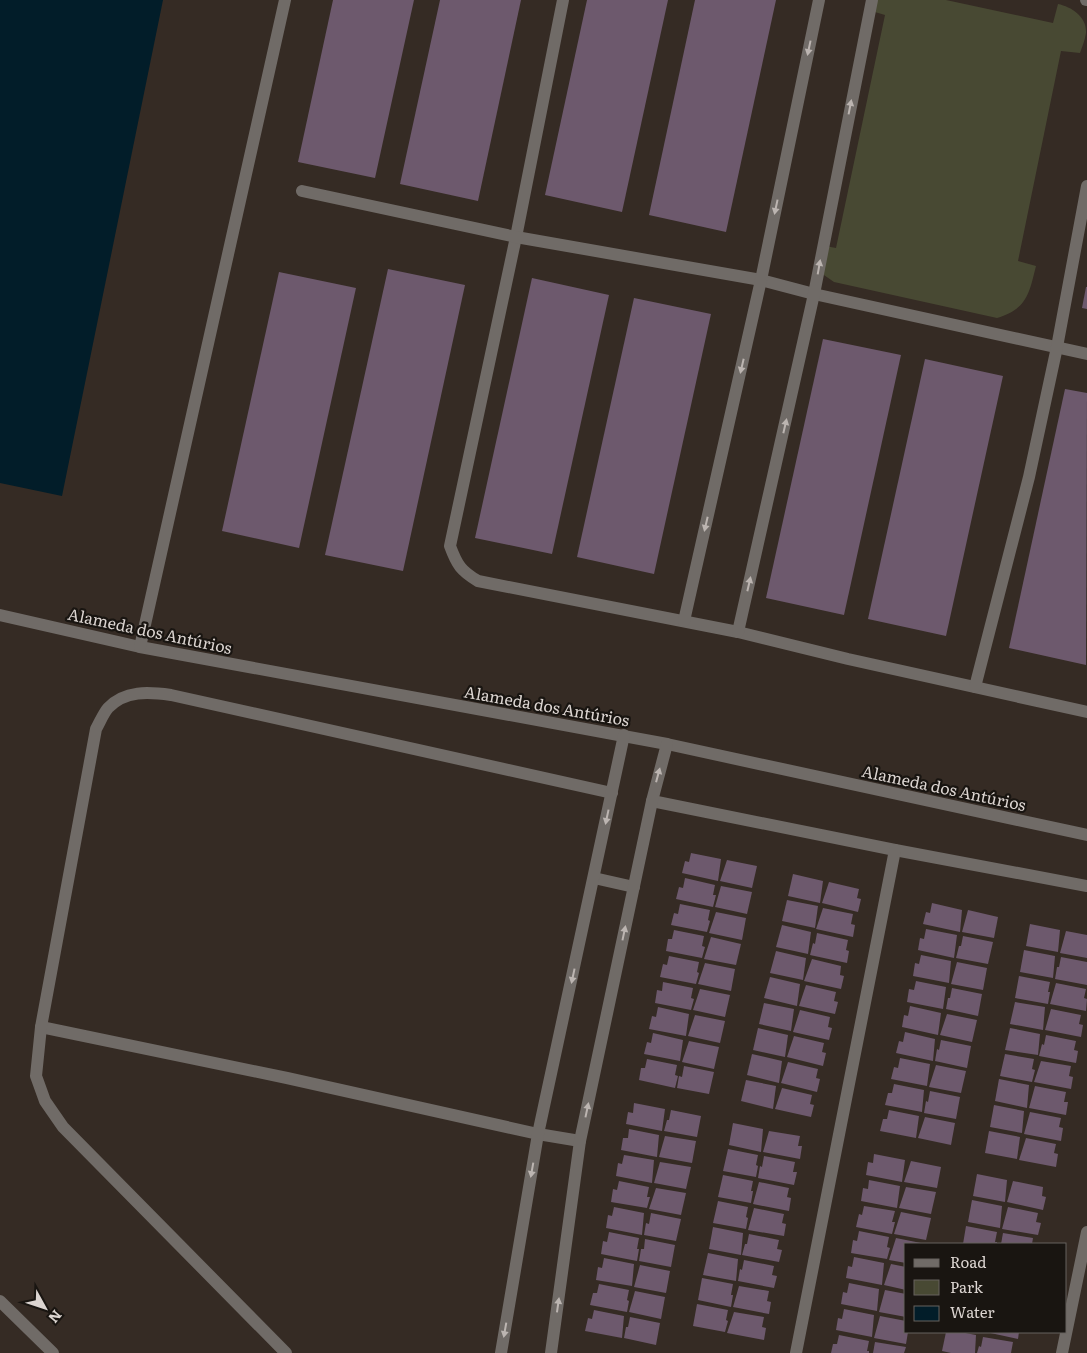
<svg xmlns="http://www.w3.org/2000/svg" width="1087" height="1353" font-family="Literata,serif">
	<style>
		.green { fill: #484933 }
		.water { fill: #021d29 }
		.building { fill: #6d596d }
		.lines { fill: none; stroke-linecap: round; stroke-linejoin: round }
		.minor { stroke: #706b67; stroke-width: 12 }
		.oneway { fill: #bcb5b1 }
		.labels { text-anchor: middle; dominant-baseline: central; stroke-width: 4.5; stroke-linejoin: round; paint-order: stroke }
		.street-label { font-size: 16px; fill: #dcd5d1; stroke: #191511 }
	</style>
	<rect width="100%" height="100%" fill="#352b24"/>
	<!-- green -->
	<path class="green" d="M870,0H946L1053,23L1058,4C1072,7 1087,17 1086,33C1085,40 1082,47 1080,53L1061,51L1018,261L1036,266C1029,294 1027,309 997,318L834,282L821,273L820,245L836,248L885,15L868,10Z"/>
	<!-- water -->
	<polygon class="water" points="0,0 163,0 62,496 0,483"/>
	<!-- building -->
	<g class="building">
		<polygon points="333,0 414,0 375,178 298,162"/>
		<polygon points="440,0 521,0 478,201 400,184"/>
		<polygon points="587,0 668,0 622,212 545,195"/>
		<polygon points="695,0 776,0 726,232 649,215"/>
		<polygon points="388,269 465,285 403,571 325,555"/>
		<polygon points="279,272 356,288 299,548 222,531"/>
		<polygon points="532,278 609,295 552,554 475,538"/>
		<polygon points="1086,287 1087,287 1087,309 1082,308"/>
		<polygon points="634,298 711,314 654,574 577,557"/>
		<polygon points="823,339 901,355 844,615 766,598"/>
		<polygon points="925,359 1003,376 946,636 868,619"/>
		<polygon points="1065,389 1087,393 1086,665 1009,648"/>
		<polygon points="691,853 721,859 718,881 682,873 685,861 689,862"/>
		<polygon points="727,860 757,866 752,888 720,881"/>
		<polygon points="793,874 823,881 820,903 788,896"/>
		<polygon points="685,878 715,885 713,895 716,895 713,907 676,899 679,887 683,888"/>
		<polygon points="829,882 859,889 857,898 861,899 858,912 822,903"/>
		<polygon points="721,886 752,892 747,914 715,907"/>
		<polygon points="787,900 818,906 815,928 782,921"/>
		<polygon points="932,903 962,910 960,932 923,924 926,912 930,913"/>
		<polygon points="680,904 710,910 708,920 710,921 707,932 671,925 674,913 678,914"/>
		<polygon points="823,908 853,914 851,924 855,925 853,937 816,929"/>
		<polygon points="968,910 998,917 994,938 962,932"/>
		<polygon points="716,912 746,918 742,940 709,933"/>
		<polygon points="1030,924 1060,930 1058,952 1026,946"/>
		<polygon points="782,925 811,932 808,954 776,947"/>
		<polygon points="926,929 957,935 954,958 918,950 920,938 924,939"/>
		<polygon points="674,930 704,936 702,946 705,947 702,958 666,951 668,939 672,939"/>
		<polygon points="1066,931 1087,935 1087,958 1060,953"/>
		<polygon points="817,933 848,940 846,950 849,951 847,963 810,955 813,943 815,944"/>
		<polygon points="963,936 993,942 988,964 956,958 959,946 961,946"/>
		<polygon points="711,937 741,944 736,965 704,959"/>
		<polygon points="1024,950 1055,956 1053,978 1020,972"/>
		<polygon points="776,951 806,958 803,980 770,973"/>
		<polygon points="921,955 951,961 949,983 913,976 915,963 919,964"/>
		<polygon points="669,956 699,962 697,972 699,973 696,984 660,977 663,964 667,965"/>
		<polygon points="1061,957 1087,962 1087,985 1055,979 1057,967 1059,967"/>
		<polygon points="812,959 841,966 840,975 844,976 841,989 804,981"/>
		<polygon points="957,962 987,968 983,990 951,984"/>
		<polygon points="705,963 735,969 731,991 698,984"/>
		<polygon points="1019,976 1050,982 1048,992 1050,992 1048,1004 1015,998"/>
		<polygon points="770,977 800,984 797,1006 764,998"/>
		<polygon points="916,981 946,987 943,1009 907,1002 909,989 914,990"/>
		<polygon points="663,982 693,988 691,998 694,999 691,1010 655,1003 657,990 662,991"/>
		<polygon points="1056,983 1086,989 1084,998 1087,999 1086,1011 1050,1004"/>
		<polygon points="806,985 836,992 834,1001 838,1002 835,1014 799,1006"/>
		<polygon points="952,988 982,994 978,1016 946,1009 948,998 950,998"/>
		<polygon points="700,989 730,995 725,1017 693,1010"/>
		<polygon points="1015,1002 1045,1007 1043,1030 1010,1024"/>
		<polygon points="764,1003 794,1009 791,1031 759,1024"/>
		<polygon points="910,1006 941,1013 938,1035 902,1027 904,1015 908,1016"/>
		<polygon points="658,1007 689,1014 686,1036 649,1029 652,1016 656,1017"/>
		<polygon points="1051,1009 1081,1015 1079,1024 1083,1025 1081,1037 1045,1030"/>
		<polygon points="800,1010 830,1017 828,1027 832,1028 829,1040 793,1032"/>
		<polygon points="947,1014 977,1020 972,1042 940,1035"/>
		<polygon points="695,1015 725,1021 720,1043 688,1036"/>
		<polygon points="758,1028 788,1035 785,1057 753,1050"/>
		<polygon points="1010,1028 1040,1034 1038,1055 1005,1050"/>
		<polygon points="905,1032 935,1039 933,1061 896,1053 899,1041 903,1042"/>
		<polygon points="653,1033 683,1040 680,1061 644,1054 647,1042 651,1043"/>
		<polygon points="1046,1035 1076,1041 1074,1050 1078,1051 1076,1063 1039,1056 1042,1044 1044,1045"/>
		<polygon points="794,1036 824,1043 822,1052 826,1053 823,1066 787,1057"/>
		<polygon points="941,1040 971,1046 967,1068 935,1061 937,1049 939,1050"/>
		<polygon points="689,1041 719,1047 714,1069 682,1062"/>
		<polygon points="752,1054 782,1061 779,1083 747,1075"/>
		<polygon points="1005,1054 1034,1059 1032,1069 1035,1070 1032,1082 1000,1076"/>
		<polygon points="900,1058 930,1064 927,1086 891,1079 894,1067 898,1068"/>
		<polygon points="647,1059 677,1065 675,1075 678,1076 675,1088 639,1080 641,1068 645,1068"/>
		<polygon points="1041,1061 1071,1066 1069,1076 1073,1077 1071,1089 1034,1082"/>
		<polygon points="788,1062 818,1069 816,1078 820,1079 817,1092 781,1083"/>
		<polygon points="936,1065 966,1071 961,1093 929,1087"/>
		<polygon points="684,1066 714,1072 709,1094 677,1088 679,1076 682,1077"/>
		<polygon points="999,1079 1029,1085 1027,1108 995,1101"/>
		<polygon points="746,1080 776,1086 773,1109 741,1101"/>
		<polygon points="894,1084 924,1090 922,1112 885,1105 888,1093 892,1093"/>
		<polygon points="1035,1086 1066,1092 1064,1102 1068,1102 1066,1115 1029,1108"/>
		<polygon points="782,1088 812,1095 810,1104 814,1105 811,1117 775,1109"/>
		<polygon points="930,1091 960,1097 956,1119 924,1113 926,1101 928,1102"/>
		<polygon points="634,1103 665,1109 662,1131 626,1124 628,1112 633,1113"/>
		<polygon points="994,1105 1024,1111 1022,1133 990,1127"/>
		<polygon points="671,1110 701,1116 697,1137 664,1131 667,1120 669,1120"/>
		<polygon points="889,1110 919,1116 916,1138 880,1131 883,1119 887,1119"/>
		<polygon points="1030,1112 1061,1118 1059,1127 1063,1128 1061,1141 1024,1134"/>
		<polygon points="925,1117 955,1123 951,1145 918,1138"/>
		<polygon points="733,1123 763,1129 761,1152 729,1145"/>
		<polygon points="629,1129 659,1135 657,1157 621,1150 623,1138 628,1138"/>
		<polygon points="769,1131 800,1136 798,1146 802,1146 800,1159 763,1152"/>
		<polygon points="989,1131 1020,1137 1017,1159 985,1153"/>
		<polygon points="665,1136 696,1141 692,1163 659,1157"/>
		<polygon points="1026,1138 1056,1144 1054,1153 1058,1154 1056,1167 1019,1160"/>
		<polygon points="728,1149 758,1155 756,1165 758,1166 756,1177 723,1171"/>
		<polygon points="874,1154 905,1160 902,1182 866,1175 868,1162 873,1163"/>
		<polygon points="624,1155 654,1160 652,1183 616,1176 618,1163 622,1164"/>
		<polygon points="764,1156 795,1162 793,1172 797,1172 794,1185 758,1178 760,1166 762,1167"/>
		<polygon points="911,1161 941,1167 937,1188 904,1182"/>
		<polygon points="660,1162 691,1167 686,1189 654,1183"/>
		<polygon points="977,1174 1007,1180 1005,1202 973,1196"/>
		<polygon points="723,1175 753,1181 751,1191 753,1191 751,1203 718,1197"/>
		<polygon points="869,1180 900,1186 897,1208 861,1201 863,1188 868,1189"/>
		<polygon points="619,1181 649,1187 647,1197 650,1197 647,1208 611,1202 613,1189 617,1190"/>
		<polygon points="1013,1181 1043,1187 1042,1196 1046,1197 1043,1210 1007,1202"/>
		<polygon points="759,1182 789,1188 787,1197 791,1198 789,1211 753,1204"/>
		<polygon points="906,1187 936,1192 931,1214 899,1208"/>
		<polygon points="656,1188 686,1193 681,1215 649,1209"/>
		<polygon points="972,1200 1002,1206 1000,1228 968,1222"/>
		<polygon points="718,1201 748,1207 746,1217 748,1218 746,1229 713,1223"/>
		<polygon points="864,1206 895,1211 892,1222 895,1222 892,1234 856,1227 859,1214 862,1215"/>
		<polygon points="614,1207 644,1213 642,1235 606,1228 608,1215 612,1216"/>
		<polygon points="1008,1207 1038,1213 1036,1222 1041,1223 1038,1235 1002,1229"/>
		<polygon points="754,1208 784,1214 782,1223 786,1224 784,1236 748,1230"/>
		<polygon points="901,1212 931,1218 926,1240 894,1234"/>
		<polygon points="651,1213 681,1219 676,1241 644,1235 646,1223 649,1224"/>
		<polygon points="966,1226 997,1232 995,1242 997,1242 997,1244 963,1244"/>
		<polygon points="713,1227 743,1233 741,1255 709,1249"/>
		<polygon points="859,1231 889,1237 887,1247 890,1248 887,1259 851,1253 853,1240 857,1241"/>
		<polygon points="609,1232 639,1238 637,1249 639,1249 637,1261 601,1254 603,1241 607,1242"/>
		<polygon points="1003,1233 1033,1238 1032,1244 1001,1244"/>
		<polygon points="749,1234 779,1240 777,1249 782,1250 779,1262 742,1255 745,1244 747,1244"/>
		<polygon points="896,1238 921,1243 906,1244 906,1263 889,1260"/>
		<polygon points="645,1239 675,1245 671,1267 639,1261 641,1249 644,1249"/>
		<polygon points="708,1253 738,1259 736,1281 703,1275"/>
		<polygon points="854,1257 884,1263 882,1285 846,1278 848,1266 852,1267"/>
		<polygon points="604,1258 634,1264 632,1286 596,1280 598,1267 602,1268"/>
		<polygon points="744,1260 774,1266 772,1275 777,1276 774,1288 738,1281 740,1269 742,1270"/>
		<polygon points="891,1264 906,1267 906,1290 884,1285"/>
		<polygon points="640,1265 670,1271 666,1293 634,1287"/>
		<polygon points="702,1278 733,1284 731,1295 733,1295 731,1307 698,1300"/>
		<polygon points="849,1283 879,1289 877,1311 841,1304 843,1292 847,1293"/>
		<polygon points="599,1284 629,1290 627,1300 629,1301 627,1312 590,1305 593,1293 597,1293"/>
		<polygon points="739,1286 769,1291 767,1301 771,1302 769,1314 733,1307"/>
		<polygon points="885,1290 906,1294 906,1317 879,1312"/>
		<polygon points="635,1291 665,1297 661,1319 629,1312"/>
		<polygon points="697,1304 728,1310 726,1320 728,1321 725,1332 693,1326"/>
		<polygon points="844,1309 874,1315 872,1337 836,1330 838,1318 842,1319"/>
		<polygon points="594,1310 624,1316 622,1338 585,1331 588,1318 592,1319"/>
		<polygon points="734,1312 764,1317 762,1327 766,1328 764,1340 727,1333"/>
		<polygon points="880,1316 906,1321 906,1332 908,1332 906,1344 874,1338"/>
		<polygon points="630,1317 660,1323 656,1345 624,1338 626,1327 628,1327"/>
		<polygon points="946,1332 960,1332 976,1335 975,1353 951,1353 942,1351"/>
		<polygon points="986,1332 1019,1332 1018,1339"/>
		<polygon points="839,1335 869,1341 867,1351 869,1351 869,1353 831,1353 833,1344 837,1344"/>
		<polygon points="983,1337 1013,1342 1011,1353 977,1353 979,1346 981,1347"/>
		<polygon points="875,1342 906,1347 904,1353 873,1353"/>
	</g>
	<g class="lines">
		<!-- minor -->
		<g class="minor">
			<path d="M563,0L516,237L450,546C457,565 461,571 478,581L738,632L848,659L1087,712"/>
			<polyline points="1086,0 1087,0"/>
			<polyline points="302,191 516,237 761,280 814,294 1087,354"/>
			<polyline points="0,615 140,647 667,744 1087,835"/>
			<polyline points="684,621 761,280 819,0"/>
			<polyline points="738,632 814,294 872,0"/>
			<polyline points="140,647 285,0"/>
			<polyline points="975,687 1029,477 1057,347 1087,186"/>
			<polyline points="652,801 895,850 1087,886"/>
			<polyline points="594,878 634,887"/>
			<polyline points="41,1027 287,1078 538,1134 580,1141"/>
			<polyline points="0,1301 53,1353"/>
			<path d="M286,1353L63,1127L45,1101L36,1076L41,1027L96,729C100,722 103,714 108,708C125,690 149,692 171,695L612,793"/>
			<polyline points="501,1353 538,1134 624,735"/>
			<polyline points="551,1353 580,1141 652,801 667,744"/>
			<polyline points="796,1353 895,850"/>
			<polyline points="1062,1353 1087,1232"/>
		</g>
	</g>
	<!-- one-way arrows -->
	<defs><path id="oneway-solid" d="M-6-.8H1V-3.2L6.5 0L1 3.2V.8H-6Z" transform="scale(1.25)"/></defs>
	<g class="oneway">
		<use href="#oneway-solid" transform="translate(809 48) rotate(102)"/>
		<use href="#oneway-solid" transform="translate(850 107) rotate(-79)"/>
		<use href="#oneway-solid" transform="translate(776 207) rotate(102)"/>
		<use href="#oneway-solid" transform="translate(819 267) rotate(-80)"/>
		<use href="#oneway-solid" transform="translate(742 366) rotate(103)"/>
		<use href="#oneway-solid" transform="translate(785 426) rotate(-77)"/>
		<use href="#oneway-solid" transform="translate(706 524) rotate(103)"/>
		<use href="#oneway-solid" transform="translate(749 584) rotate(-77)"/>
		<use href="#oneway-solid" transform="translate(658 775) rotate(-75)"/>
		<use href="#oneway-solid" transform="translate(607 817) rotate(102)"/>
		<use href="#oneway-solid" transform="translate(624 933) rotate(-78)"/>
		<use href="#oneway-solid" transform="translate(573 976) rotate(102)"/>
		<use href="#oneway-solid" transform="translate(587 1110) rotate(-78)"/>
		<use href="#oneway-solid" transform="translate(532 1170) rotate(100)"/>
		<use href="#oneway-solid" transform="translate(558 1305) rotate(-82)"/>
		<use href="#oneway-solid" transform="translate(505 1330) rotate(100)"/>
	</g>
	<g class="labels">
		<!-- street labels -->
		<g class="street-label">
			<text transform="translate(150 630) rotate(12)">Alameda dos Antúrios</text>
			<text transform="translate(547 705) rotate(10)">Alameda dos Antúrios</text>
			<text transform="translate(944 787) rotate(12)">Alameda dos Antúrios</text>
		</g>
	</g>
	<!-- legend -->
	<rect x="904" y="1243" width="162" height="90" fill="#191511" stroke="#67625e"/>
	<rect x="914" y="1259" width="25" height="8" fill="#706b67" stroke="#67625e"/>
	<text x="950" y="1268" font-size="15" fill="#dcd5d1">Road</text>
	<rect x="914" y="1280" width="25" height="15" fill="#484933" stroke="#67625e"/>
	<text x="950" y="1293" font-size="15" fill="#dcd5d1">Park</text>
	<rect x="914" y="1306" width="25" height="15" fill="#021d29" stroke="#67625e"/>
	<text x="950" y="1318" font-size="15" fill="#dcd5d1">Water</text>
	<!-- north arrow -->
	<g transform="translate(45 1308) rotate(130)" stroke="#191511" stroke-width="4" paint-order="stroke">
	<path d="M0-4L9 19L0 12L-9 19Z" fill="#dcd5d1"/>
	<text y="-8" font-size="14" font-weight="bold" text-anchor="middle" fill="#dcd5d1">N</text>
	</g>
</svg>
